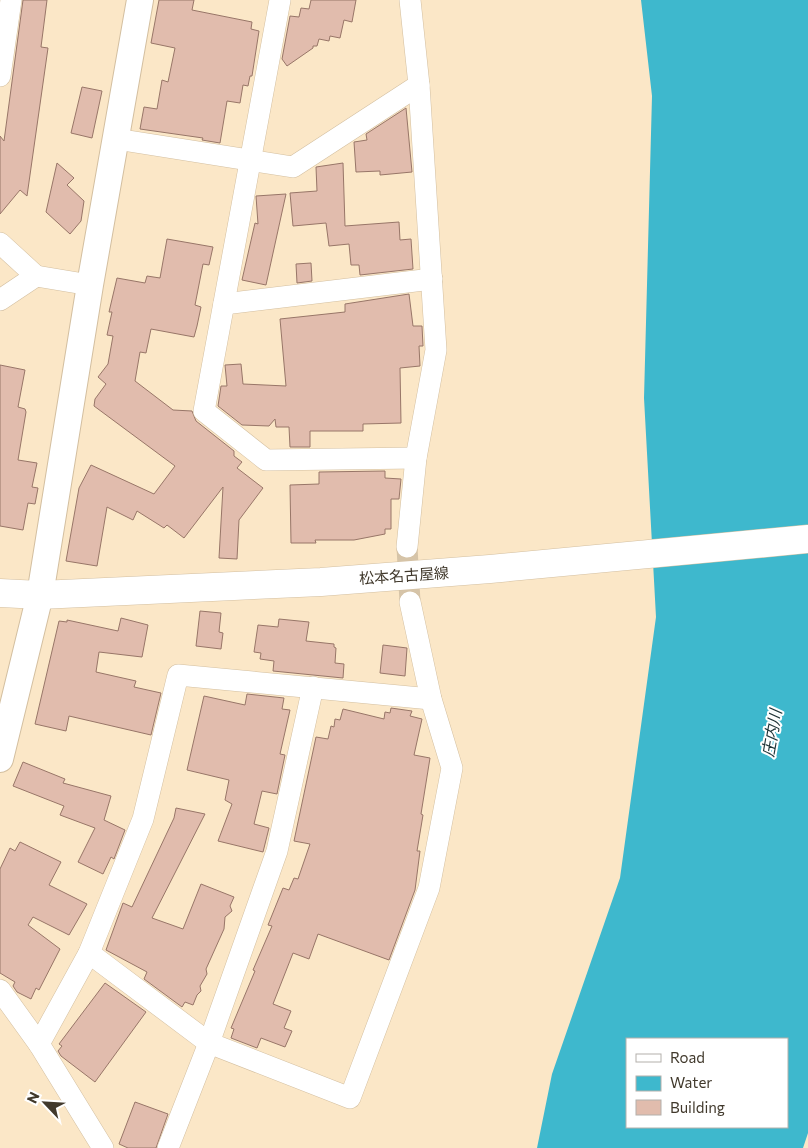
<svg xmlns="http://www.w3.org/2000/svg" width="808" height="1148" font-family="Commissioner,'Noto Sans JP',sans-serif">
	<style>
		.water { fill: #3eb8cd; fill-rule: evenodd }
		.building { fill: #e1bcad; stroke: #987668 }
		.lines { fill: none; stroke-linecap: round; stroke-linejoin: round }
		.minor-tunnel { stroke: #d6c4a8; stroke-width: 21; stroke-dasharray: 21 11; stroke-linecap: butt }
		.minor-casing { stroke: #d3bfa0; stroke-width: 22 }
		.tertiary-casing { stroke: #d3bfa0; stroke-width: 28 }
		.secondary-casing { stroke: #d3bfa0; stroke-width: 29 }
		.minor { stroke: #fff; stroke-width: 21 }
		.tertiary { stroke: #fff; stroke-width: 26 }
		.secondary { stroke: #fff; stroke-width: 28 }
		.labels { text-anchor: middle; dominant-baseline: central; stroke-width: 4; stroke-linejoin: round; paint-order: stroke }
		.street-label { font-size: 15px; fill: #41392c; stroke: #fff }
		.water-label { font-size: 16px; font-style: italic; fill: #1e3337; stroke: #fff }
	</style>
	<rect width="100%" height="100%" fill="#fbe7c7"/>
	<!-- water -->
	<path class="water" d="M641,0H808V1133L803,1148H537L552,1074L620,878L656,617L644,398L652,96ZM627,1039H787V1127H627Z"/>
	<!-- building -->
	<g class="building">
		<polygon points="23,0 47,0 41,47 48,48 27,196 20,190 0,214 0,136 4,141"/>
		<polygon points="159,0 194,0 192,10 252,22 251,29 259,31 252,76 250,76 248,86 243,85 240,103 227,101 220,143 202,140 203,138 140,129 144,107 157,109 162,80 168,82 175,48 151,43"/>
		<polygon points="311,0 356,0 352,22 344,20 340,38 330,36 329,41 319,39 317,46 313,46 313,48 287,66 282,59 290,16 299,17 301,8 309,9"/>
		<polygon points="82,87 102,91 92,138 71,133"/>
		<polygon points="406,108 412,172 380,175 380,171 356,172 354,142 367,140 366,134"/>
		<polygon points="57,163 74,178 67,185 84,201 81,221 70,234 46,212"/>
		<polygon points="343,163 345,226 399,222 400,240 411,239 413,269 360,275 359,265 351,265 349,244 329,246 326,223 293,226 290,193 317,191 316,167"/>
		<polygon points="286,194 266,285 242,280 255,223 258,224 256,196"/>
		<polygon points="167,239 213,247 209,265 203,264 195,305 201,307 197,326 194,337 151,329 146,353 140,352 135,381 173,410 192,411 196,421 234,451 234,456 242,462 237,468 263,488 239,520 237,559 219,558 223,487 184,538 167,525 164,528 137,511 133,520 107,507 97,566 66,561 79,488 91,465 154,494 175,466 94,406 95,399 106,384 98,377 108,364 113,336 107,335 112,312 109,312 117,278 145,283 147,276 160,278"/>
		<polygon points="311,263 312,281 297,283 296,264"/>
		<polygon points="409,294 413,326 422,326 423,346 419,346 420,366 400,368 401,423 363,424 363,431 310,431 310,447 290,447 289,427 276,427 275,419 269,426 242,425 218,406 221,386 227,386 225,365 241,364 243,384 286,386 280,319 345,312 345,304"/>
		<polygon points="0,365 25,370 18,407 25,409 26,412 18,460 37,463 32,487 38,488 35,504 28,503 23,530 0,526"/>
		<polygon points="385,471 385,478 401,479 399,499 391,499 391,529 385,529 385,534 354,540 315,540 316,543 291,543 290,485 319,484 319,472"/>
		<polygon points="200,611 221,613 219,632 223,633 221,649 196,646"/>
		<polygon points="121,618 148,625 142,657 99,652 96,672 136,681 134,687 161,693 151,735 69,716 66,731 35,724 59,621 67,622 67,620 118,631"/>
		<polygon points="279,619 309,622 306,641 334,644 334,647 336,648 335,663 344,664 343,678 273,671 274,661 260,659 261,653 254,652 258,625 278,627"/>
		<polygon points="383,645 407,648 405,676 380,673"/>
		<polygon points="247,694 284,698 282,709 290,710 280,754 285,755 277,794 262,791 254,824 269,828 263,852 218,841 232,804 225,800 229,780 187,770 204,696 245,705"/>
		<polygon points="391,708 412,711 410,716 422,719 414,755 430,758 421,814 423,815 417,851 420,851 415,890 389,960 318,934 309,959 293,953 273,1004 291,1011 284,1028 292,1031 285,1047 261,1038 257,1048 231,1038 234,1029 231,1028 255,971 253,970 272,926 268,925 283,888 289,890 294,878 298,879 310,844 294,841 316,737 328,739 331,726 334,727 335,719 340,720 343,709 384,719 385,712 390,713"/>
		<polygon points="23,762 65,779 63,783 111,796 104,820 125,830 114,859 111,857 103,874 78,862 95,828 60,815 64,806 13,786"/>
		<polygon points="176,808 205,814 152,918 183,929 201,884 234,897 230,906 232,911 225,917 224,929 206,969 207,974 200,986 201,991 197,995 193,1005 185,1002 182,1007 144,979 147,972 106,950 123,903 132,907 174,818"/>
		<polygon points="20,842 61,862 49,885 87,904 69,935 33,917 28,925 60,949 39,990 36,988 31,999 17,992 13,986 15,982 0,973 0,869 10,848 15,851"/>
		<polygon points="105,983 146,1012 95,1082 61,1056 58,1051 62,1046 59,1044"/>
		<polygon points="135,1102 168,1114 156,1148 128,1148 119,1144"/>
	</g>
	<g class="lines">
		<!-- minor-tunnel -->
		<polyline class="minor-tunnel" points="407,547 410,602"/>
		<defs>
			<g id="minor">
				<polyline points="280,0 204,411 266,460 416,458"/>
				<polyline points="0,76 11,0"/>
				<polyline points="116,139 293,167 419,85"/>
				<polyline points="0,243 36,276"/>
				<polyline points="0,300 36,276 90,285"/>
				<polyline points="224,304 432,279"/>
				<polyline points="407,547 416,458 436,350 419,85 410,0"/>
				<polyline points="89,953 209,1043 350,1098 429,888 452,768 431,699 410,602"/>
				<polyline points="0,990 39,1044 103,1148"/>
				<polyline points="39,1044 89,953 143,819 178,675 431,699"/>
				<polyline points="168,1148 209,1043 277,851 313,687"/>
			</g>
			<polyline id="tertiary" points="0,759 40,595 90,285 140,0"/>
			<polyline id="secondary" points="0,593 40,595 321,582 490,569 808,539"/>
		</defs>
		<!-- minor casing -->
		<use href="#minor" class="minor-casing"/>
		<!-- tertiary casing -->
		<use href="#tertiary" class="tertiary-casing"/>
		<!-- secondary casing -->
		<use href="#secondary" class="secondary-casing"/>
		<!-- minor -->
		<use href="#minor" class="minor"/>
		<!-- tertiary -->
		<use href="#tertiary" class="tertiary"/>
		<!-- secondary -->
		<use href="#secondary" class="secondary"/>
	</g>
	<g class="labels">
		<!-- street labels -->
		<g class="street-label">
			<text transform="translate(404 575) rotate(-4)">松本名古屋線</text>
		</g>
		<!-- water labels -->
		<g class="water-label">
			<text transform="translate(771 733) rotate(-80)">庄内川</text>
		</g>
	</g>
	<!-- legend -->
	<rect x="626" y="1038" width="162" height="90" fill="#ffffff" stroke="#b3b0ab"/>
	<rect x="636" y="1054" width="25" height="8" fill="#ffffff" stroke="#b3b0ab"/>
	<text x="670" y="1063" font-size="15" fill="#41392c">Road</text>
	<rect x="636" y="1076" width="25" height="15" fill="#3eb8cd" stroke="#b3b0ab"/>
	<text x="670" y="1088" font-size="15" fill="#41392c">Water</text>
	<rect x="636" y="1100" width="25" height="15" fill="#e1bcad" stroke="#b3b0ab"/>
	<text x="670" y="1113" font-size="15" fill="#41392c">Building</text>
	<!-- north arrow -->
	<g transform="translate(45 1103) rotate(295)" stroke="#ffffff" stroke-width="4" paint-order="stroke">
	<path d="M0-4L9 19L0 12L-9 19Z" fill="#41392c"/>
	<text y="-8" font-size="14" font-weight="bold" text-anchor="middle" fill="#41392c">N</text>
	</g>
</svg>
